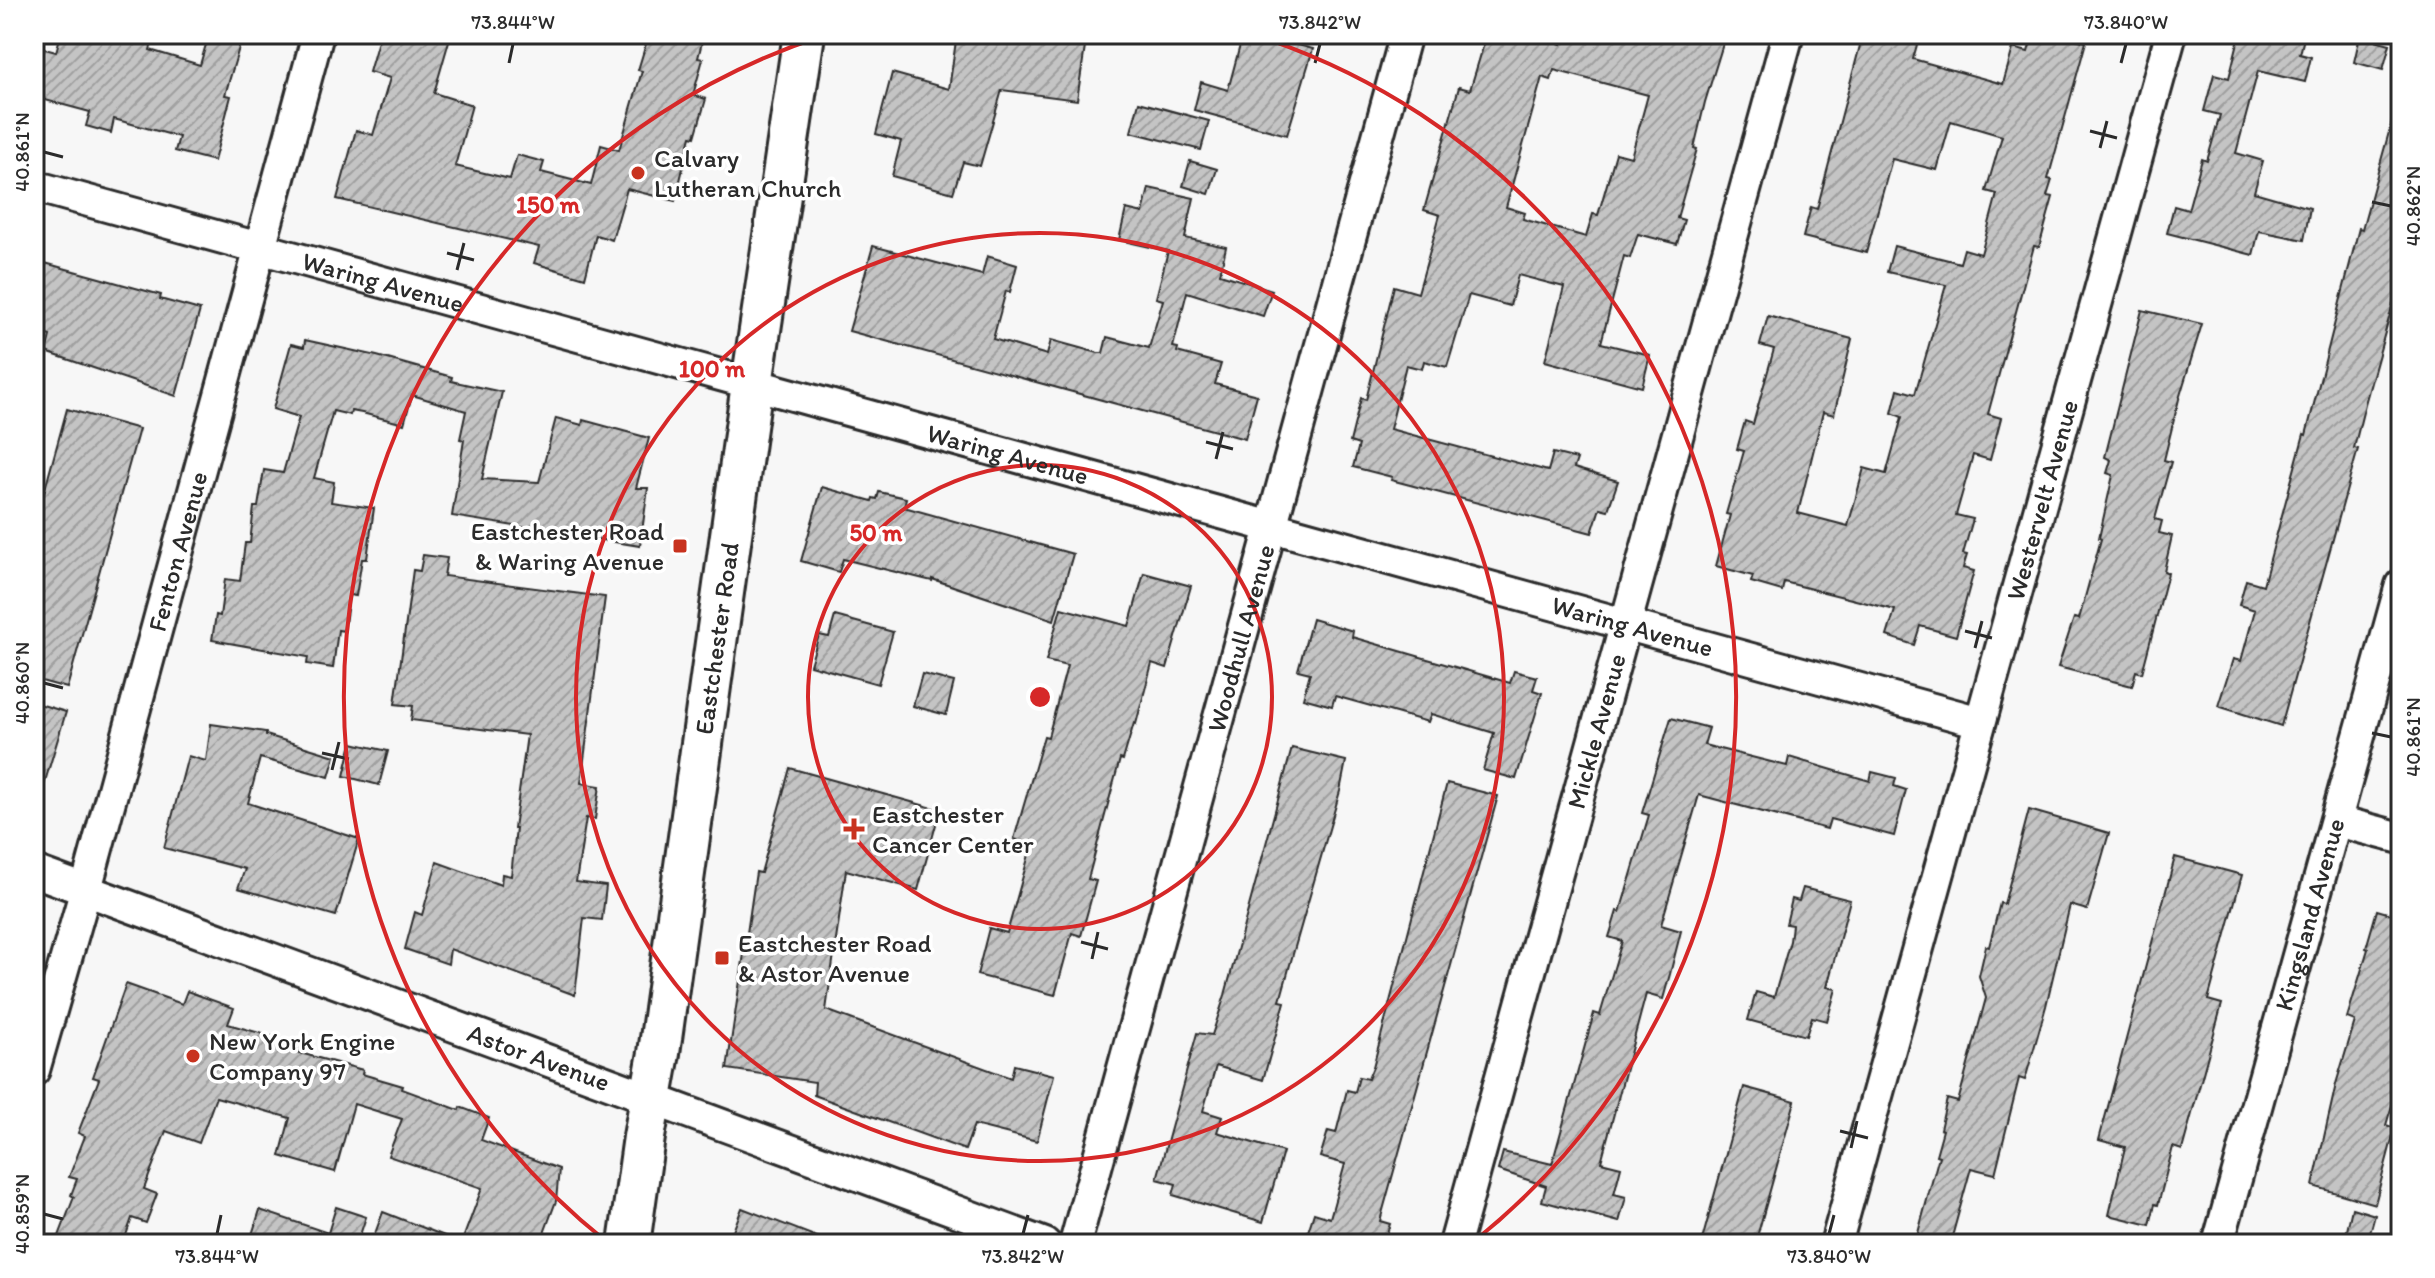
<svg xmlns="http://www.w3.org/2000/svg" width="2435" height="1278" font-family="Itim,sans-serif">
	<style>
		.building { fill: url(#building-hatch); stroke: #2b2b2b; stroke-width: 2; fill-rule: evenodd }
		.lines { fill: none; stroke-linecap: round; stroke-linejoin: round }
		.minor-casing { stroke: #2b2b2b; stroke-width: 36 }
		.major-casing { stroke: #2b2b2b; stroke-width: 46 }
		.minor { stroke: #fff; stroke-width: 30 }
		.major { stroke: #fff; stroke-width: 40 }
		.ticks { fill: none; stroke: #2b2b2b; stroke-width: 3 }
		.ring { fill: none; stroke: #d62828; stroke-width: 4 }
		.poi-dot { fill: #c8321e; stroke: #fff; stroke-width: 3 }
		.labels { text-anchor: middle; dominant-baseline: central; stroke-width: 7; stroke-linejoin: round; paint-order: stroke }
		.poi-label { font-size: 26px; fill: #2b2b2b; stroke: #fff; text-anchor: start }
		.street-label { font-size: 26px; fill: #2b2b2b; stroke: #fff }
		.centre { fill: #d62828; stroke: #fff; stroke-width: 4 }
		.ring-label { font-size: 24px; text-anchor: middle; font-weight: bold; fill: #d62828; stroke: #fff; stroke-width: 7; stroke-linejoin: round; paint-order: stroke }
		.neatline { fill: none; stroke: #2b2b2b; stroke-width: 3 }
		.ticks-label { font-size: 20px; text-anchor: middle; fill: #2b2b2b }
	</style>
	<defs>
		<pattern id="building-hatch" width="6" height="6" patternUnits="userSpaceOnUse" patternTransform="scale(2)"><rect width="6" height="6" fill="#c4c4c4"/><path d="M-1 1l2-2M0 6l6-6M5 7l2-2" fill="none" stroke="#9f9f9f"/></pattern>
	</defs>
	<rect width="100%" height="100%" fill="#f7f7f7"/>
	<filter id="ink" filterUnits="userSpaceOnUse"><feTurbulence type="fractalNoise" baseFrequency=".0125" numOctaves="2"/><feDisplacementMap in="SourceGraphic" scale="16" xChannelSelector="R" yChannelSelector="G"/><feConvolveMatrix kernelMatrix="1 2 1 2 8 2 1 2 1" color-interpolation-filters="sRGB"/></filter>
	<g filter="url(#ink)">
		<!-- building -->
		<g class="building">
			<polygon points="61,34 155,34 150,50 200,65 209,34 219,34 241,41 225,95 231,96 214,161 175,151 179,137 114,119 111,133 86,126 90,112 34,97 34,46 56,52"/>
			<polygon points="380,34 451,34 434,93 472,105 455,166 510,179 517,155 544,162 541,172 591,185 601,145 619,150 642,71 638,70 649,34 704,34 698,58 703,59 693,95 706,99 695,137 691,136 675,201 627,189 612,240 596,235 585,278 534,263 539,247 337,199 356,130 373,135 390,78 369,72"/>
			<polygon points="957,34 1087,34 1077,100 1002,90 980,166 963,162 953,193 892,176 901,141 876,134 892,73 949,89"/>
			<polygon points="1243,34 1256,34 1313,49 1287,135 1194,110 1201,82 1228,90"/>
			<path d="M1487,34H1527L1561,44L1564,34H1726L1705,102L1694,148L1697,149L1677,218L1684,220L1677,244L1638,234L1630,258L1624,256L1601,343L1650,355L1642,387L1545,361L1564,287L1518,275L1510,306L1469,295L1447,367L1424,361L1422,369L1406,365L1390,429L1548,471L1553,453L1577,459L1574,468L1618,481L1608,510L1600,508L1592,533L1391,480L1392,477L1353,467L1359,445L1350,442L1361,398L1366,400L1394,286L1418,293L1440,215L1424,210L1459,87L1470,90ZM1554,70L1648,95L1631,157L1616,153L1598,215L1593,214L1586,237L1523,219L1525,213L1506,207L1542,77L1551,80Z"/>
			<polygon points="1863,34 1920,34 1913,59 2003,84 2013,48 2028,52 2033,34 2059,34 2086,42 2048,179 2052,180 2047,196 2053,197 2039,247 2034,246 1988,414 2001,418 1990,460 1973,455 1956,515 1973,519 1963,554 1967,555 1963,568 1974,571 1956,636 1920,626 1914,645 1887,636 1895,610 1784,582 1782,591 1751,582 1753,576 1716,566 1730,515 1726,514 1744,451 1737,449 1745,421 1753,424 1774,349 1760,345 1768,316 1852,339 1834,415 1823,412 1798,513 1848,526 1864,468 1886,474 1902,417 1892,413 1898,389 1915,394 1946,285 1887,272 1894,246 1960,263 1964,249 1981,254 1997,194 1986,191 2002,136 1951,121 1937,170 1892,159 1866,253 1803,237 1811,207 1817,209"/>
			<polygon points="2240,34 2305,34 2300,54 2311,57 2305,82 2258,71 2236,153 2263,161 2254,192 2310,208 2304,240 2259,231 2253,255 2167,233 2174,206 2188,210 2202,159 2207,161 2220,115 2204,111 2214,74 2229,78"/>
			<polygon points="2360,36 2390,44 2383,70 2354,62"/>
			<polygon points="1139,102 1209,121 1201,150 1131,132"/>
			<polygon points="2394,114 2401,115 2401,275 2365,404 2354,448 2358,449 2281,726 2218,706 2233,659 2241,661 2255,610 2239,605 2246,580 2263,585 2304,434 2306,435 2359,228 2362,229"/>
			<polygon points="1190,161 1217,169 1209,194 1183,186"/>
			<polygon points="1149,188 1194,198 1185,238 1226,247 1220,274 1272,290 1263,316 1187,292 1173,347 1178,348 1177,352 1221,364 1215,384 1257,395 1245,439 849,331 873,246 982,275 987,256 1017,265 1010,292 1006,291 993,339 1047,355 1051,340 1098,353 1103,353 1107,337 1149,348 1163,300 1156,298 1168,251 1119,240 1126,209 1143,213"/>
			<polygon points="34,260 161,295 160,299 200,310 176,396 46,352 50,336 34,332"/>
			<polygon points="2142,310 2202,324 2179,399 2164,460 2171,462 2155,519 2162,521 2159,533 2172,536 2164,571 2168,573 2142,673 2136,671 2132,686 2058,667 2074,618 2079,619 2101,539 2099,538 2113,475 2107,473 2111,460 2105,457"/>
			<polygon points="305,340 377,356 452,377 451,381 502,392 482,479 539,482 556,418 582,425 583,420 649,438 636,488 648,488 640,546 452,516 464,440 460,439 466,411 412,395 404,424 362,413 351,411 350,415 333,411 314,478 334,482 331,502 374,508 367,559 362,559 356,596 349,595 344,631 338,630 333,668 307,664 308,657 212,640 216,615 220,616 225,579 240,581 245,543 250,543 254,507 258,507 264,470 283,473 299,417 273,409 291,344 304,347"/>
			<polygon points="67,409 139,429 67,688 34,679 34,529"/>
			<polygon points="822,487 872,501 873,498 877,499 879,492 906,498 904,507 1073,554 1054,620 932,579 932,581 843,559 839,572 801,561"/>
			<polygon points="423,555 447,558 444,576 605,597 581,783 600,786 595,819 586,818 576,882 606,886 602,920 584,918 575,995 450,949 448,964 405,949 415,912 422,915 437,862 501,885 502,874 511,876 516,828 514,828 527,735 411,720 413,706 395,704 413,570 420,571"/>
			<polygon points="1144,573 1191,586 1167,668 1152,663 1136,724 1134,723 1123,760 1120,759 1088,879 1096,881 1081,936 1072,933 1055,995 977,975 989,928 1007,933 1032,844 1014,839 1044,736 1048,737 1067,666 1046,661 1061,608 1129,626"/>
			<polygon points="835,616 893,632 878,684 810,665 819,635 829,637"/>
			<polygon points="1312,619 1353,631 1352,637 1510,683 1514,671 1537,677 1533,690 1542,693 1516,779 1483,770 1494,733 1431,714 1428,722 1335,696 1332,706 1303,698 1310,673 1298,670"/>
			<polygon points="922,674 954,682 946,715 913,706"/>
			<polygon points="39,704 66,712 40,798 34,798 34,724"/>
			<polygon points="1671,718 1709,728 1704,745 1787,766 1789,757 1870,781 1872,772 1896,778 1894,786 1906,790 1894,836 1830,819 1827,829 1699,795 1661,925 1681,931 1670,974 1663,999 1646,994 1601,1162 1621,1167 1614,1194 1626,1197 1619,1222 1542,1201 1546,1186 1498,1170 1503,1152 1552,1164 1594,1013 1600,1015 1622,941 1609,937 1617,911 1620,912 1649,815 1642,813"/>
			<polygon points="211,724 266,732 266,735 335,756 329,777 260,758 248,803 359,839 336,916 238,888 245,869 164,848 188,756 206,761"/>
			<polygon points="352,743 388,751 379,785 344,776"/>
			<polygon points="1292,748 1346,761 1340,791 1291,961 1280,1001 1285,1002 1263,1080 1216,1066 1203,1111 1222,1117 1217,1132 1283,1152 1263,1222 1173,1195 1176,1184 1157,1179 1197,1033 1212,1035 1225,995"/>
			<polygon points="790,768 940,810 918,890 846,870 826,1010 1011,1078 1014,1065 1054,1075 1037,1141 974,1125 965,1150 814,1095 815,1082 727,1069 756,872 761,873"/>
			<polygon points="1447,783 1498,796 1380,1221 1390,1224 1386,1236 1393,1238 1393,1244 1304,1244 1314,1213 1330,1218 1345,1164 1320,1157 1328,1131 1336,1133 1347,1090 1355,1092 1359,1077 1368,1079 1373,1067"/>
			<polygon points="2029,810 2109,833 2087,910 2070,905 2046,1006 2025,1080 2019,1078 1995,1174 1971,1168 1950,1244 1915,1244 1939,1156 1936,1155 1943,1130 1940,1129 1947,1099 1958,1102 1986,998 1979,976 1986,946 1989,947 2000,903 2004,904"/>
			<polygon points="2175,857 2242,875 2208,1000 2222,1004 2182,1150 2173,1147 2158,1205 2155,1204 2150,1225 2109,1215 2125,1147 2099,1140"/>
			<polygon points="1803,888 1850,900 1827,987 1836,989 1827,1021 1812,1017 1806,1036 1748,1020 1756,992 1774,997 1790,941 1792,925 1786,924 1792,899 1799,901"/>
			<polygon points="2377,910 2401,917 2401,1076 2386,1125 2395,1128 2375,1204 2313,1186 2336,1084 2355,1021 2347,1018 2368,949 2366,948"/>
			<polygon points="126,984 182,1004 187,991 234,1008 228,1024 302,1045 300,1053 363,1070 362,1074 403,1086 402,1089 459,1110 460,1107 489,1118 481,1140 559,1169 556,1201 540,1244 461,1244 482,1188 388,1156 402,1119 354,1104 335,1172 280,1156 290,1118 216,1097 199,1143 166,1131 144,1189 157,1194 146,1223 132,1218 123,1244 56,1244 74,1197 71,1195 77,1179 69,1177 85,1136 78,1133 99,1079 93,1077"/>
			<polygon points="1744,1087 1795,1101 1755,1244 1701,1244"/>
			<polygon points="336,1207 366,1217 357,1244 249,1244 260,1210 328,1233"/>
			<polygon points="742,1208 830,1242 829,1244 760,1244 732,1234"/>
			<polygon points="2352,1208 2375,1215 2367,1244 2344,1244"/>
			<polygon points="383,1212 460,1242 460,1244 386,1244 373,1239"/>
		</g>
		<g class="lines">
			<defs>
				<g id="minor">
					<path id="s1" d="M34,186L1980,722"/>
					<polyline points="2337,821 2401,838"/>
					<path id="s2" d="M34,871L1045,1244"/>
					<path id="s3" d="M34,1070L86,889L318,34"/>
					<path id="s4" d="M1075,1244L1406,34"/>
					<path id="s5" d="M1455,1244L1788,34"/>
					<path id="s6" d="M1836,1244L2171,34"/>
					<path id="s7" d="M2218,1244L2401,585"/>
				</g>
				<g id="major">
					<path id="s8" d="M629,1244L644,1137L659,1053L752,384L804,34"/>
				</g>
			</defs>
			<!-- minor casing -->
			<use href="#minor" class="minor-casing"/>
			<!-- major casing -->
			<use href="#major" class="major-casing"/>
			<!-- minor -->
			<use href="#minor" class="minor"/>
			<!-- major -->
			<use href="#major" class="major"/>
		</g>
	</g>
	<!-- ticks -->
	<path class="ticks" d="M509,63L513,44M1315,63L1320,44M2121,63L2126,44M2090,131L2117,138M2100,148L2107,121M44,152L63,157M2372,202L2391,206M447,253L474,260M457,270L464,243M1206,442L1233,449M1216,459L1223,432M1965,631L1992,638M1975,648L1982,621M44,683L63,688M2372,733L2391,737M322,753L349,759M332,770L339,742M1081,942L1108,949M1092,959L1098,932M1840,1131L1868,1138M1851,1148L1857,1121M44,1214L63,1219M217,1234L221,1215M1023,1234L1028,1215M1829,1234L1834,1215"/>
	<!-- distance rings -->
	<g class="ring">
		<circle cx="1040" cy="697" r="232"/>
		<circle cx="1040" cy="697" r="464"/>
		<path d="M607 1242A696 696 0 0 1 825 35M1255 35A696 696 0 0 1 1473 1242"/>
	</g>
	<!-- markers -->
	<g class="poi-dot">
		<circle cx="638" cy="173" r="8"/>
		<rect x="672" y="538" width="16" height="16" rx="4"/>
		<path d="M850 817h8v8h8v8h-8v8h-8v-8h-8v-8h8z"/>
		<rect x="714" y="950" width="16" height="16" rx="4"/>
		<circle cx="193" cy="1056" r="8"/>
	</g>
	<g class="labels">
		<!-- poi labels -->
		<g class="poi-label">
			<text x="654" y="158">Calvary<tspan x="654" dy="30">Lutheran Church</tspan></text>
			<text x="664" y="531" text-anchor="end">Eastchester Road<tspan x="664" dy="30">&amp; Waring Avenue</tspan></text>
			<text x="872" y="814">Eastchester<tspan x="872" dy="30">Cancer Center</tspan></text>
			<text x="738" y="943">Eastchester Road<tspan x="738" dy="30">&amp; Astor Avenue</tspan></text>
			<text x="209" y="1041">New York Engine<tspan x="209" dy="30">Company 97</tspan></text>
		</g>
		<!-- street labels -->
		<g class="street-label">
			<text stroke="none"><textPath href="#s1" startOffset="362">Waring Avenue</textPath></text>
			<text stroke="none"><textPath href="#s1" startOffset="1010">Waring Avenue</textPath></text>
			<text stroke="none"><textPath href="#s6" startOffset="772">Westervelt Avenue</textPath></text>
			<text stroke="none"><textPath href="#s3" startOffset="538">Fenton Avenue</textPath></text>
			<text stroke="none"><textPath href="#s1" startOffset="1658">Waring Avenue</textPath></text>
			<text stroke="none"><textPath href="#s8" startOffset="612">Eastchester Road</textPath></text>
			<text stroke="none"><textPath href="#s4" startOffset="628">Woodhull Avenue</textPath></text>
			<text stroke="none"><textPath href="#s5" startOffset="532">Mickle Avenue</textPath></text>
			<text stroke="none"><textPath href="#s7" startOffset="342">Kingsland Avenue</textPath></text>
			<text stroke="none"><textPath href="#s2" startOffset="538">Astor Avenue</textPath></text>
		</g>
	</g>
	<circle cx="1040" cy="697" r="12" class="centre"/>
	<g class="ring-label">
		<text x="548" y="213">150 m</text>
		<text x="712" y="377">100 m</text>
		<text x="876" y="541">50 m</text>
	</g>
	<!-- margin -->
	<rect width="2435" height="1278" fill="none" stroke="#fff" stroke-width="88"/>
	<rect x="44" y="44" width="2347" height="1190" class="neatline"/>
	<g class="ticks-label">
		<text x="513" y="29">73.844°W</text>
		<text x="1320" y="29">73.842°W</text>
		<text x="2126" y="29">73.840°W</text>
		<text transform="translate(22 152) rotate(-90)" y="7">40.861°N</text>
		<text transform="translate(2413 206) rotate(-90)" y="7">40.862°N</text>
		<text transform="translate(22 683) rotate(-90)" y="7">40.860°N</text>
		<text transform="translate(2413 737) rotate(-90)" y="7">40.861°N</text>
		<text transform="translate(22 1214) rotate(-90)" y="7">40.859°N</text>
		<text x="217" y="1263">73.844°W</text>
		<text x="1023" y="1263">73.842°W</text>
		<text x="1829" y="1263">73.840°W</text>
	</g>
</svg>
